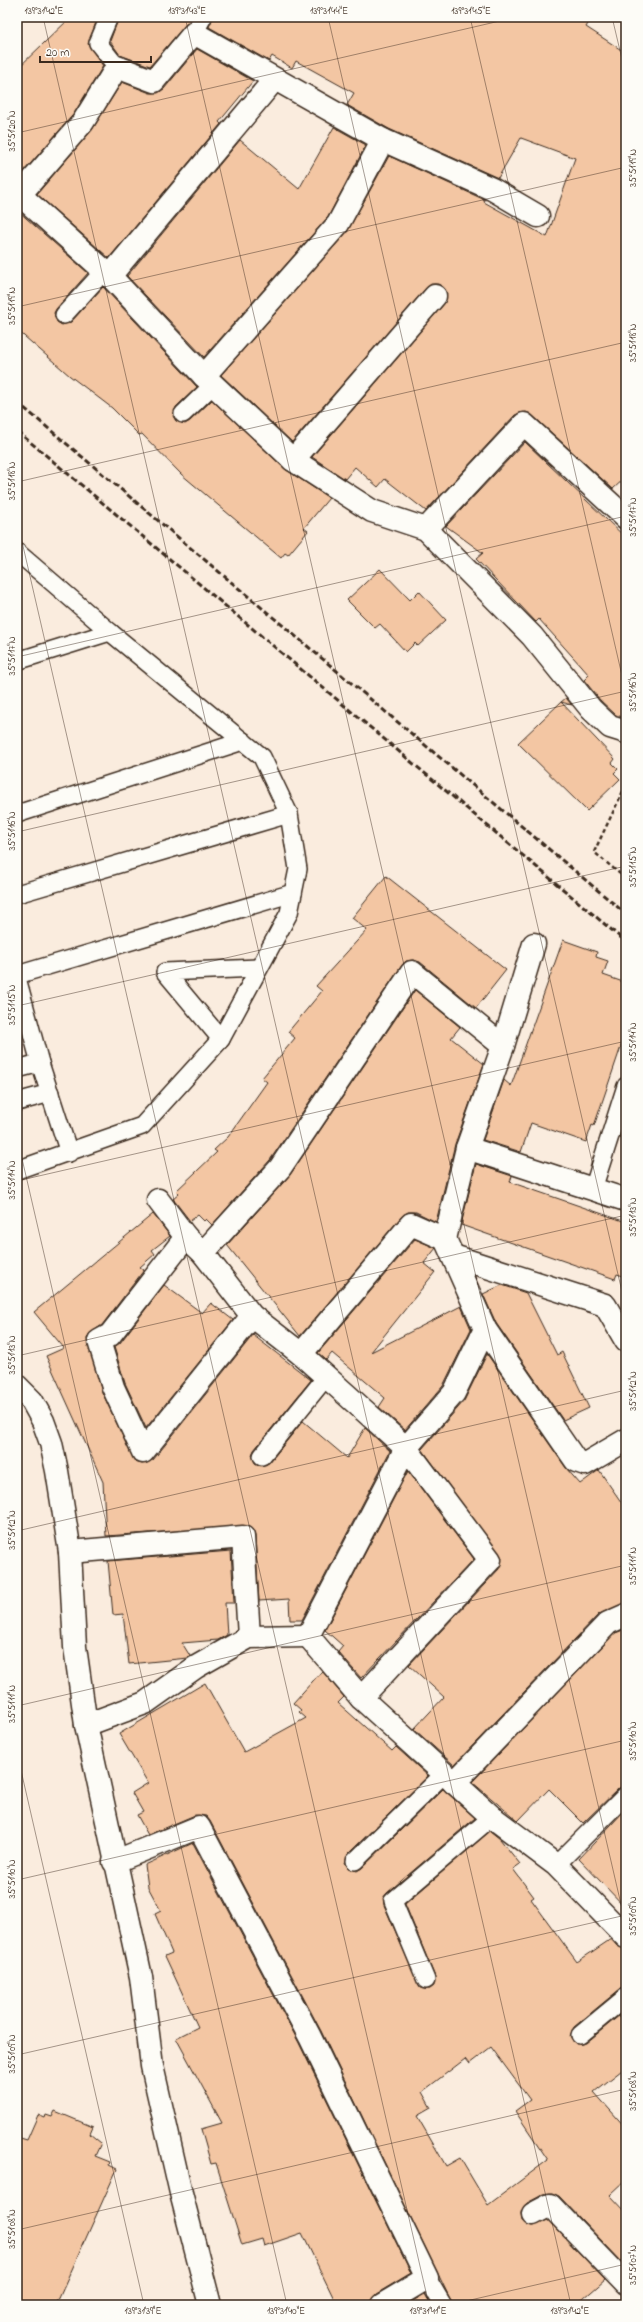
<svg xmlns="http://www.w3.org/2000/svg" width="643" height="2322" font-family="'Indie Flower',sans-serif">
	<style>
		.building { fill: #f3c6a3; stroke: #3b2a1e; fill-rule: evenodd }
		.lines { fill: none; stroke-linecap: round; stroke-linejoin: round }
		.lane-casing { stroke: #3b2a1e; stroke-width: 20 }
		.street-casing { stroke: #3b2a1e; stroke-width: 25 }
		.secondary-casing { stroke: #3b2a1e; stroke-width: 25 }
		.path { stroke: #3b2a1e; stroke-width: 2.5; stroke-dasharray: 4 3; stroke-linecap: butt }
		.lane { stroke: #fdfcf7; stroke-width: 17 }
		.street { stroke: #fdfcf7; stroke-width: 22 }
		.secondary { stroke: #fdfcf7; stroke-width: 22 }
		.rail { stroke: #3b2a1e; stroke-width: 3; stroke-dasharray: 6 3; stroke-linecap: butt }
		.ticks { fill: none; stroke: #3b2a1e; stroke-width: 1; stroke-opacity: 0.45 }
		.neatline { fill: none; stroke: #3b2a1e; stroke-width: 1.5 }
		.ticks-label { font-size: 10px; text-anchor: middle; fill: #3b2a1e }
	</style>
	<rect width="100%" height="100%" fill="#faecde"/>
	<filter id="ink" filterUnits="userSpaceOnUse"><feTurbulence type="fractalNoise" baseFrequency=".025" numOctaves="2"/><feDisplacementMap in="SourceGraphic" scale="8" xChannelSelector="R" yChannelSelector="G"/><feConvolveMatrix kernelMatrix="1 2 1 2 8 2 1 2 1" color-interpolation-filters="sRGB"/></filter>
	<g filter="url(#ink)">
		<!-- building -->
		<g class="building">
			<polygon points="71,17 98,17 88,44 103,66 73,115 17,179 17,69"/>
			<polygon points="119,17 192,17 150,66 120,55 110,41"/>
			<polygon points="213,17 592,17 586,27 626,53 626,477 613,489 532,415 526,412 515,415 426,511 385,479 378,487 355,467 345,479 312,457 444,304 447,292 443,287 438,284 431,284 426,288 292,442 221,375 347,232 389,156 485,200 484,202 547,237 575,158 521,138 498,178 389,129 347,105 354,93 296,61 292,68 272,56 269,61 209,27"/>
			<polygon points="197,49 253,81 219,122 221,124 109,258 37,194 92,130 122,82 150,93 158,93 164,89"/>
			<polygon points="334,127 366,145 328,217 204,357 127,276 240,140 299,189"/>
			<polygon points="17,210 88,273 56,309 54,313 57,322 62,325 71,322 103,287 197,387 176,407 173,416 176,421 185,424 190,421 212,400 285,469 329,498 304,528 308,531 288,555 285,553 281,558 181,474 142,434 139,435 112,408 70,376 17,330"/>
			<polygon points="525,442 626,538 626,718 616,715 600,700 584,680 589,675 539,619 536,622 476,559 483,553 446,526"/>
			<polygon points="380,569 410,600 419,591 446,620 418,646 415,643 406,652 380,624 375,628 347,600"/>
			<polygon points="566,698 572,705 561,702"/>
			<polygon points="561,702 615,759 612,763 618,769 614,773 620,779 587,811 518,743"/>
			<polygon points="386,876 506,970 476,1008 420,962 413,960 406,961 402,965 270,1160 212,1225 206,1219 204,1221 198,1215 190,1221 173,1199 179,1194 176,1191 217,1152 214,1150 228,1137 267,1082 262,1078 295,1038 288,1032 322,991 316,986 367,930 352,918"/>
			<polygon points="563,940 597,952 596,957 608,961 603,975 626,983 626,1032 594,1126 592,1125 586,1142 531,1123 521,1152 483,1140 504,1080 511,1086"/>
			<polygon points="415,990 460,1027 451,1038 484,1064 455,1144 436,1222 416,1212 408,1212 402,1216 300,1336 227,1245 290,1175"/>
			<polygon points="476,1164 512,1176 510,1182 626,1222 626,1277 617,1274 615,1279 461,1225"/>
			<polygon points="153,1214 170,1236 152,1250 155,1254 140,1267 144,1270 102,1325 89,1334 87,1339 102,1392 135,1462 142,1464 153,1460 253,1335 311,1380 254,1450 252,1455 255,1463 261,1466 269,1463 303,1421 347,1458 365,1428 390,1451 302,1620 290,1620 289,1599 259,1601 255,1536 253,1530 248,1526 106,1536 103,1482 46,1356 64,1348 34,1312"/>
			<polygon points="415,1239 436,1248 424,1263 435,1272 371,1352 461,1306 471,1329 443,1386 405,1430 379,1407 385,1398 332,1353 326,1360 318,1353"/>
			<polygon points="164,1285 202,1313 211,1303 233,1320 146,1428 125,1383 114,1347 120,1343"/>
			<polygon points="502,1285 526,1293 557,1355 562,1352 589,1408 563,1420 496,1323 483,1294"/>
			<polygon points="487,1354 566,1468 580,1484 599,1470 626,1509 626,1603 599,1614 454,1765 414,1729 444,1697 409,1665 499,1569 502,1558 422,1449 464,1401"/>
			<polygon points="408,1471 474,1559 361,1678 338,1652 343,1646 325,1630"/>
			<polygon points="231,1551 234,1603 225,1603 227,1635 218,1640 182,1643 190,1656 188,1658 129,1664 123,1614 113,1615 108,1561"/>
			<polygon points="626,1629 626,1785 619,1788 583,1823 549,1789 518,1821 472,1782 615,1633"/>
			<path d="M322,1671L344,1697L338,1703L392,1751L396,1747L428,1776L348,1854L345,1863L348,1868L357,1871L362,1868L443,1789L475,1818L387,1893L383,1898L384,1905L420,1988L430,1989L434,1986L435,1977L405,1904L490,1831L500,1839L520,1864L513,1869L534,1897L531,1899L577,1962L611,1939L617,1946L626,1949V1987L620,1989L574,2027L570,2036L576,2044L586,2043L626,2010V2067L594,2092L626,2128V2180L610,2195L626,2212V2261L623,2263L559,2196L552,2193L544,2194L527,2203L521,2213L522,2220L532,2226L548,2220L605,2280L576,2305H453L321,2031L210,1821L206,1816L195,1815L148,1835L137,1815L143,1812L132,1793L148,1783L119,1734L205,1683L244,1752L306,1718L299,1712L301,1710L293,1703ZM491,2047L530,2100L515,2111L548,2160L488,2205L460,2158L446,2166L417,2116L431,2108L422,2092L465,2059L469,2064Z"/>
			<polygon points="626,1809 626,1908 579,1859"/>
			<polygon points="193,1843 299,2043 411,2273 376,2294 370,2305 337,2305 302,2233 264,2246 262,2239 242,2245 216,2163 211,2164 201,2129 222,2123 176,2038 198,2027 165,1956 172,1953 155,1914 161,1911 148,1887 145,1865"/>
			<polygon points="55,2111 93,2127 90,2134 101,2143 95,2156 110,2162 109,2165 117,2169 56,2305 17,2305 17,2137 27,2140 38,2115 45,2118 46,2115 52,2117"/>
			<polygon points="425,2294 431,2305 406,2305"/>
		</g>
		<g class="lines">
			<defs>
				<g id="lane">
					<polyline points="109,17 98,43 117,67"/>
					<polyline points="194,33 203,17"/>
					<polyline points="64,315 104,271"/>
					<polyline points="183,414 213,385"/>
					<polyline points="17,552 110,632 262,757 289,814 298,869 289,913 221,1039 142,1126 17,1170"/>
					<polyline points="17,661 110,632"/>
					<polyline points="17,814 243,741"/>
					<polyline points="17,894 289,814"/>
					<polyline points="17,975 293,893"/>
					<polyline points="17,978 40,1063 69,1153"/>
					<polyline points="221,1039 165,972 258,968"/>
					<polyline points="17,1069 40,1063"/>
					<polyline points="17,1102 50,1093"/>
					<polyline points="593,1189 626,1086"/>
					<polyline points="262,1456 326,1377"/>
					<polyline points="355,1861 444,1774"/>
					<polyline points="556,1865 626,1795"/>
					<polyline points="426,1980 393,1901 492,1817"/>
					<polyline points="580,2035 626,1997"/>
					<polyline points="427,2278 443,2305"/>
				</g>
				<g id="street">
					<polyline points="383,140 492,189 538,216"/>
					<polyline points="20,195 110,276 204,376 293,460 372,511 426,529 532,636 591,709 610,727 626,732"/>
					<polyline points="17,198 83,122 117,67 154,81 194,33 383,140 338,224 204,376"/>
					<polyline points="110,276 274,80"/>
					<polyline points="293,460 435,296"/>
					<polyline points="426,529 524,424 626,518"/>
					<polyline points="467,1148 626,1200"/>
					<polyline points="158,1200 186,1237 203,1253 252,1316 301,1354 406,1448 490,1560 361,1698"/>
					<polyline points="186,1237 110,1335 99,1341 113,1387 143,1452 252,1316"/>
					<polyline points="445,1239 485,1329 576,1461 585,1464 626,1440"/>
					<polyline points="203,1253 280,1168 412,972 503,1046"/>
					<polyline points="453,1256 605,1305 626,1341"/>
					<polyline points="301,1354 411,1224 445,1239 467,1148 503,1046 534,944"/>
					<polyline points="70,1552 243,1537 249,1637"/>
					<polyline points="308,1636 361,1698 492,1817 556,1865 626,1937"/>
					<polyline points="308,1636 406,1448 454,1393 485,1329"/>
					<polyline points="86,1725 145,1703 196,1667 249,1637 308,1636"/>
					<polyline points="454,1783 608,1623 626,1615"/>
					<polyline points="114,1862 199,1827 310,2037 427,2278 382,2305"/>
					<polyline points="533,2214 550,2205 626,2284"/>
				</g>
				<polyline id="secondary" points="17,1386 32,1401 43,1421 51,1443 57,1471 70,1552 75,1647 86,1725 141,1977 152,2066 181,2193 210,2305"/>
			</defs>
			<!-- lane casing -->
			<use href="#lane" class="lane-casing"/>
			<!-- street casing -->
			<use href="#street" class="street-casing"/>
			<!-- secondary casing -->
			<use href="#secondary" class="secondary-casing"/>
			<!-- path -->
			<g class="path">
				<polyline points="17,33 21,17"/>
				<polyline points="626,785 594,852 626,879"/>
			</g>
			<!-- lane -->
			<use href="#lane" class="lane"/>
			<!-- street -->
			<use href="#street" class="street"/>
			<!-- secondary -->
			<use href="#secondary" class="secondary"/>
			<!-- rail -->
			<g class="rail">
				<polyline points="17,402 626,914"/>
				<polyline points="17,431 626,942"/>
			</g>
		</g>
	</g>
	<!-- ticks -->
	<path class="ticks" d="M43,17L571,2305M185,17L626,1926M328,17L626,1309M470,17L626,693M612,17L626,76M17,133L517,17M17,307L626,167M17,482L626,342M17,520L429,2305M17,657L626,516M17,832L626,691M17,1006L626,866M17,1137L287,2305M17,1181L626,1041M17,1356L626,1215M17,1531L626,1390M17,1706L626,1565M17,1753L144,2305M17,1880L626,1740M17,2055L626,1915M17,2230L626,2089M449,2305L626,2264"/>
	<!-- margin -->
	<rect width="643" height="2322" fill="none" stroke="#fdfcf7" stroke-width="44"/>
	<!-- scale -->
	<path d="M40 56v6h111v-6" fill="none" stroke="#3b2a1e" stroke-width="2"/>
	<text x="46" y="56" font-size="12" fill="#3b2a1e" stroke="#fdfcf7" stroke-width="3" paint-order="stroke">20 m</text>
	<rect x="22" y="22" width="599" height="2278" class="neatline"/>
	<g class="ticks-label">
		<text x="44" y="14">139°31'42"E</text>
		<text x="187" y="14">139°31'43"E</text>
		<text x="329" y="14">139°31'44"E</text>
		<text x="471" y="14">139°31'45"E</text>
		<text transform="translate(11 131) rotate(-90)" y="4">35°51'20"N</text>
		<text transform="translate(632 168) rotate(-90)" y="4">35°51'19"N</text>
		<text transform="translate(11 306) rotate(-90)" y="4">35°51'19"N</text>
		<text transform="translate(632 343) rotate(-90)" y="4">35°51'18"N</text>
		<text transform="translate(11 481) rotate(-90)" y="4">35°51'18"N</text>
		<text transform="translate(632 517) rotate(-90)" y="4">35°51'17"N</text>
		<text transform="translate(11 656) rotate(-90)" y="4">35°51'17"N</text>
		<text transform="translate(632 692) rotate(-90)" y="4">35°51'16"N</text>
		<text transform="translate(11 831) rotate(-90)" y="4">35°51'16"N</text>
		<text transform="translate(632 867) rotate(-90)" y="4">35°51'15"N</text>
		<text transform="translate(11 1005) rotate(-90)" y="4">35°51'15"N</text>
		<text transform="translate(632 1042) rotate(-90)" y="4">35°51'14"N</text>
		<text transform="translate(11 1180) rotate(-90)" y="4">35°51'14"N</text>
		<text transform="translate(632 1217) rotate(-90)" y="4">35°51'13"N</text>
		<text transform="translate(11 1355) rotate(-90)" y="4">35°51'13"N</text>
		<text transform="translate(632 1391) rotate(-90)" y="4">35°51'12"N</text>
		<text transform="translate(11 1530) rotate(-90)" y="4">35°51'12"N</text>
		<text transform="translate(632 1566) rotate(-90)" y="4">35°51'11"N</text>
		<text transform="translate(11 1704) rotate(-90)" y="4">35°51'11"N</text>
		<text transform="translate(632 1741) rotate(-90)" y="4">35°51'10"N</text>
		<text transform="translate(11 1879) rotate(-90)" y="4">35°51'10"N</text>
		<text transform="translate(632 1916) rotate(-90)" y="4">35°51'09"N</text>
		<text transform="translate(11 2054) rotate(-90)" y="4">35°51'09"N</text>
		<text transform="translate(632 2091) rotate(-90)" y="4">35°51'08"N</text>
		<text transform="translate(11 2229) rotate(-90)" y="4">35°51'08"N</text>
		<text transform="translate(632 2265) rotate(-90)" y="4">35°51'07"N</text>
		<text x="143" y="2314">139°31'39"E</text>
		<text x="286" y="2314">139°31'40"E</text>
		<text x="428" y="2314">139°31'41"E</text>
		<text x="570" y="2314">139°31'42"E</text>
	</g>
</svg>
